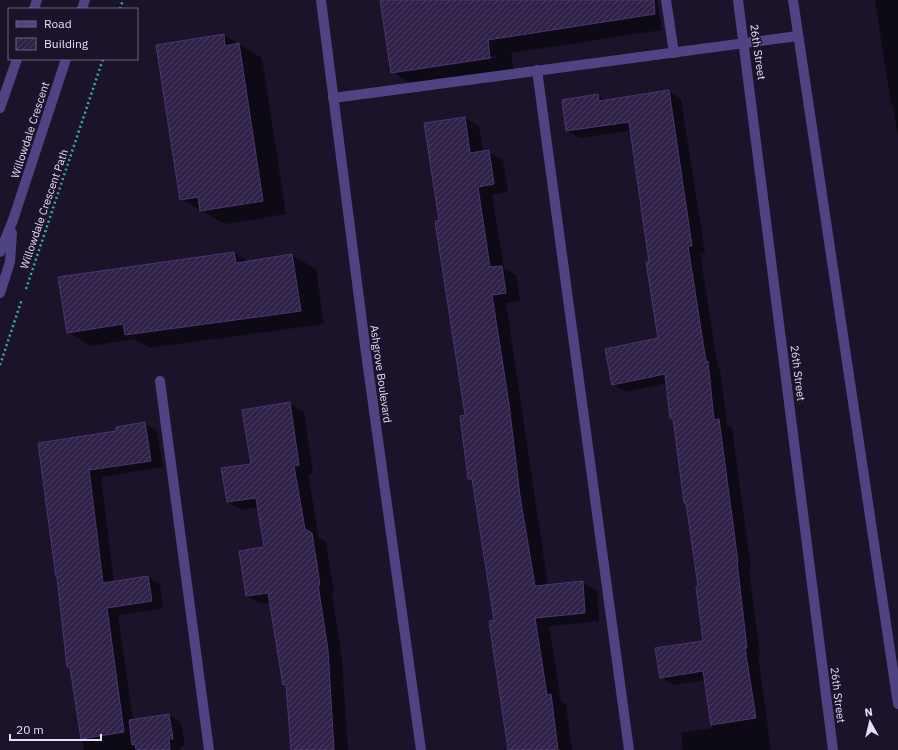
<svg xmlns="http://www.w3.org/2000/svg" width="898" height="750" font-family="'IBM Plex Sans',sans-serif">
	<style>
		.shadow { fill: #0007; fill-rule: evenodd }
		.building { fill: url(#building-hatch); stroke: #4b3671 }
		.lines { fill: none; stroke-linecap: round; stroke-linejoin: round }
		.path { stroke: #3da6b1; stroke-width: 2.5; stroke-dasharray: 2 3; stroke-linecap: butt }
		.minor { stroke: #504383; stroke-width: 10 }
		.labels { text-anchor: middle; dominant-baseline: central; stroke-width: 3; stroke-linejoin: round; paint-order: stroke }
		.street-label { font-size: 11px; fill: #e6defc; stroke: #1a1329 }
	</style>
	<defs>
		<pattern id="building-hatch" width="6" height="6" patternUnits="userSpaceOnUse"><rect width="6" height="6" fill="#2f2148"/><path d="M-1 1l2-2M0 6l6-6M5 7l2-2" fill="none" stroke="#4d4163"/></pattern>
	</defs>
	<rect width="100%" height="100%" fill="#1a1329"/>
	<!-- shadow -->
	<g class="shadow">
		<path d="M381,0H657L662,30L511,53L514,71L416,86L392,72ZM495,56L496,58L412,71V69Z"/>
		<polygon points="875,0 898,0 898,137 893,106 891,104"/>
		<polygon points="224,35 262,58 286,214 225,224 181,199"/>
		<polygon points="668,91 681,99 705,253 700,253 718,368 720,370 727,425 732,428 751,569 749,569 760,655 758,655 771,750 683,750 681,733 712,728 705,680 674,685 661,677 704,642 700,587 687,504 684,502 674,419 671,417 667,383 626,392 613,384 659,339 632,130 580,138 567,131 597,95 607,101"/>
		<polygon points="465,118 479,126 483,152 488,152 503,160 508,192 492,195 504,268 516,275 520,301 506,303 548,585 582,582 597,591 599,621 549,626 561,701 566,704 572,750 508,750 495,621 474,481 468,478 466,416 440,221"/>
		<polygon points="234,253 250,262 292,255 316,269 324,324 149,348 134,339 91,346 68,332"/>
		<polygon points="289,403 304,412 313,473 308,474 319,538 326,542 334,593 332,593 342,659 348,750 292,750 287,686 283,684 271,602 261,604 246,596 265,548 258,507 242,510 228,502"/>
		<polygon points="145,424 157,430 163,467 101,477 114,583 148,577 160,584 163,608 118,615 133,721 169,715 181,722 185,745 180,746 181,750 84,750 71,668 68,667 58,577 39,444 118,432"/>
	</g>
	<!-- building -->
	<g class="building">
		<polygon points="380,0 654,0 655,14 488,40 490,58 391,73"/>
		<polygon points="224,34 225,46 239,43 263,201 200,211 198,197 180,200 156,45"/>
		<polygon points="669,90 692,246 688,246 706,362 708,361 714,420 719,419 738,562 737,562 747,648 745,648 756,718 711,725 703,671 660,678 655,648 703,641 696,587 698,586 686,503 684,503 673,418 670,418 665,374 612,385 605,349 658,338 646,262 649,262 629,122 566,131 562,100 598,94 599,101"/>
		<polygon points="465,117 470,153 489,150 494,184 478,187 490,267 502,266 506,293 492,295 509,404 520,496 535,586 583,581 585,613 535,618 547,695 551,694 558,750 508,750 489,621 494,620 472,479 468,479 460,416 465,415 435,221 439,220 424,123"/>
		<polygon points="234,252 236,263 292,254 301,311 125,335 123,324 67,333 58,277"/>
		<polygon points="290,402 299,465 294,466 305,529 312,533 320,585 318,585 328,650 334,750 291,750 286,684 283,685 268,593 246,596 239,551 264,547 256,498 227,502 221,468 251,464 242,410"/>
		<polygon points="145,422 151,461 89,470 103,583 148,576 152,601 107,608 124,732 81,739 70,667 67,667 57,577 56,577 38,443 116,431 116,427"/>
		<polygon points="169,714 173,739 169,739 170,750 136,750 135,744 132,745 129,720"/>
	</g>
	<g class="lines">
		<!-- path -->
		<g class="path">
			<polyline points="120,9 123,0"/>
			<polyline points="26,289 103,59"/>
			<polyline points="0,365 22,299"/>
		</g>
		<!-- minor -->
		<g class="minor">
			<polyline points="321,0 366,353 421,750"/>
			<polyline points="666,0 674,53"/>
			<polyline points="738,0 833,750"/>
			<polyline points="793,0 898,704"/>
			<polyline points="34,9 37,0"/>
			<polyline points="82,9 85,0"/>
			<polyline points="537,70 629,750"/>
			<polyline points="333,98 798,36"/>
			<polyline points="0,108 17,59"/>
			<polyline points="0,252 13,220 66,59"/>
			<polyline points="0,293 10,262 12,233"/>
			<polyline points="160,381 209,750"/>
		</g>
	</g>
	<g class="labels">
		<!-- street labels -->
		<g class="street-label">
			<text transform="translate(758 52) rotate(82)">26th Street</text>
			<text transform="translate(30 130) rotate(-72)">Willowdale Crescent</text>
			<text transform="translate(44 209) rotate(-71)">Willowdale Crescent Path</text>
			<text transform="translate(798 373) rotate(83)">26th Street</text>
			<text transform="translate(381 374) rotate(82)">Ashgrove Boulevard</text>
			<text transform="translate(838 695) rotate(83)">26th Street</text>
		</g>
	</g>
	<!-- legend -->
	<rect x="8" y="8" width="130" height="52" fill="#1a1329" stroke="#6c647d"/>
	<rect x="16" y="21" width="20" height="6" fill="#504383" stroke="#6c647d"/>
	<text x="44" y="28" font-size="12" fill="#e6defc">Road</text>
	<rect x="16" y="38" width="20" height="12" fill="url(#building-hatch)" stroke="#6c647d"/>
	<text x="44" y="48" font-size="12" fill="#e6defc">Building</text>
	<!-- north arrow -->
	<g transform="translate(870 722) rotate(352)" stroke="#1a1329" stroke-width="3" paint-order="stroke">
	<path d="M0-3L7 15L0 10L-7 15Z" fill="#e6defc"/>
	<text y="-6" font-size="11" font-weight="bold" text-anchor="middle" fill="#e6defc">N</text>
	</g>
	<!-- scale -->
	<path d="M10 734v6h91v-6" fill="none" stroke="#e6defc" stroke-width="2"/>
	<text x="16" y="734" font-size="12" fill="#e6defc" stroke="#1a1329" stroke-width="3" paint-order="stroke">20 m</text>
</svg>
